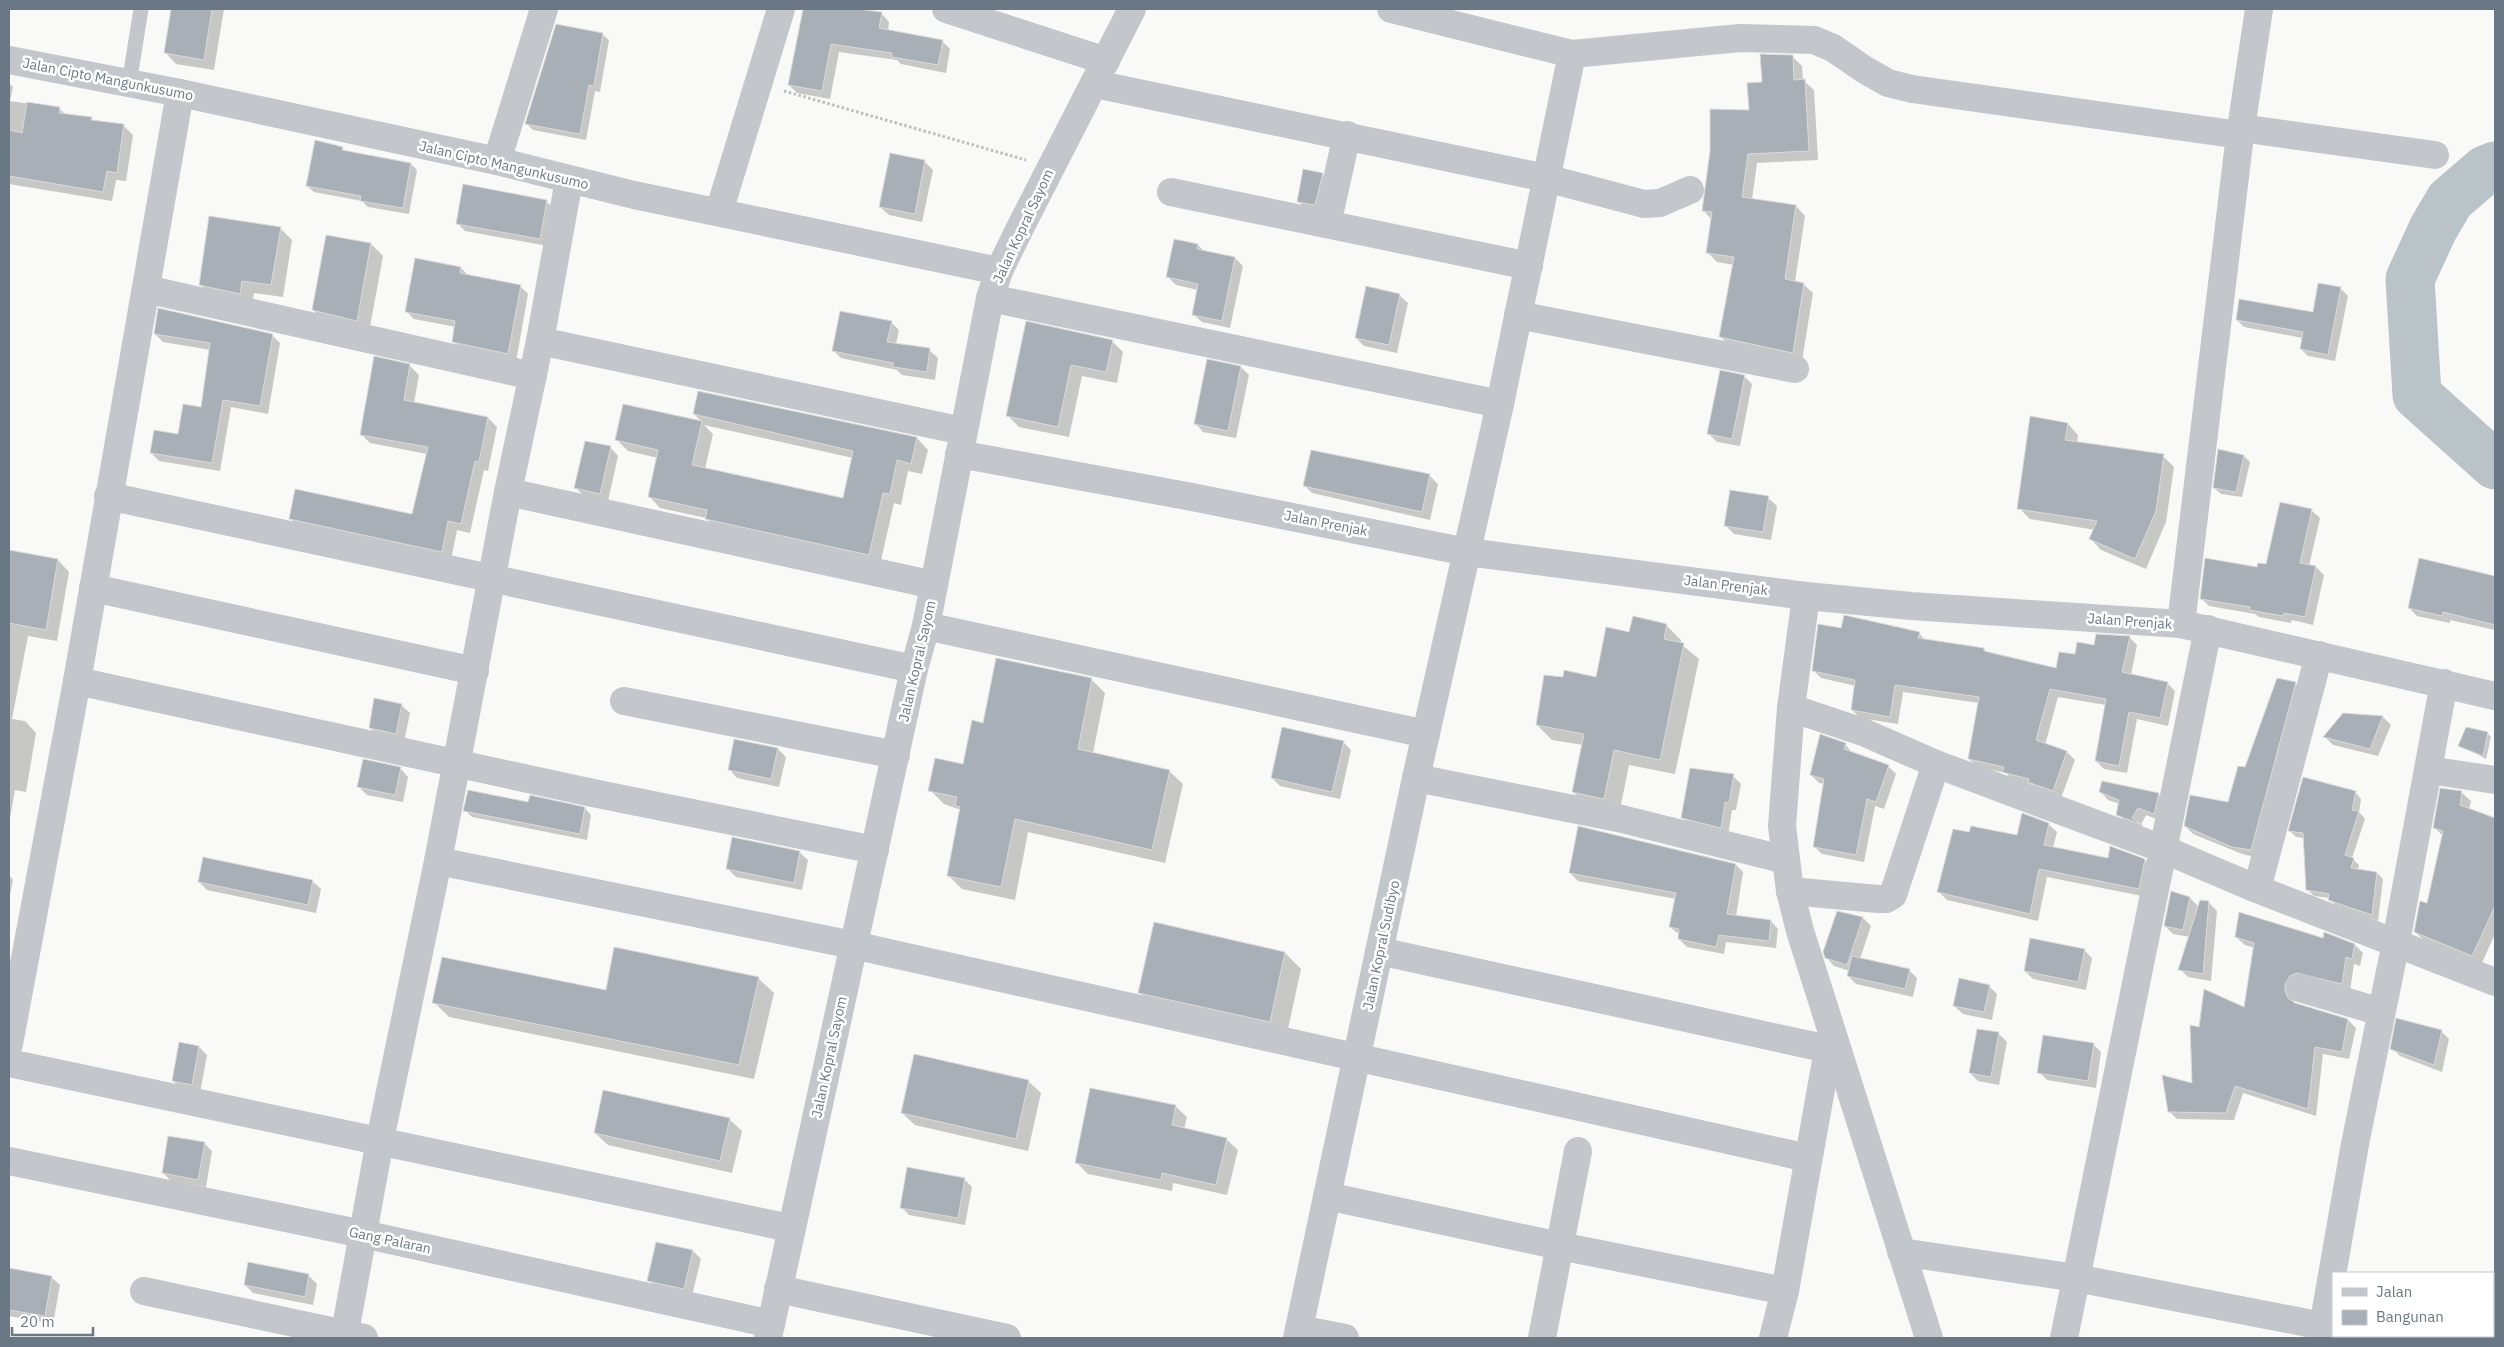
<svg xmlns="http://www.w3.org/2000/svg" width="2504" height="1347" font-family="'IBM Plex Sans',sans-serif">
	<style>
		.shadow { fill: #0003; fill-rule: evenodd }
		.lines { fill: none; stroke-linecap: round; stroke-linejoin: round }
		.river { stroke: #b9c3c8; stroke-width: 49 }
		.building { fill: #a8afb6; stroke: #dbdbd9 }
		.path { stroke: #bbbec0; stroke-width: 3; stroke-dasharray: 2.5 2.5; stroke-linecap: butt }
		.service { stroke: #c3c6ca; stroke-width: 15 }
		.minor { stroke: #c3c6ca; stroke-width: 28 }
		.tertiary { stroke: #c3c6ca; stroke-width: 28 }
		.labels { text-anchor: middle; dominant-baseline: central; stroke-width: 5; stroke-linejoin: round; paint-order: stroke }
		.street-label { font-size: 14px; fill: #6a7886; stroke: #fff }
	</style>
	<rect width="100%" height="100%" fill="#f9f9f7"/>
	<!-- shadow -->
	<g class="shadow">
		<polygon points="173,9 224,9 214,70 176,64 166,53"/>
		<polygon points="804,9 848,9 881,13 889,22 888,31 942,41 950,49 946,73 901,64 897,60 839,52 830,99 797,93 789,85"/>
		<polygon points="602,34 609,40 600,92 595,91 586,140 533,130 526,123"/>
		<polygon points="1792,56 1802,66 1803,80 1814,90 1818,160 1757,163 1752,200 1796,206 1805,216 1795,282 1803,284 1813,293 1802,361 1730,346 1720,336 1734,265 1717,262 1707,252 1712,220 1703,210 1764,83"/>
		<polygon points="9,83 13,87 10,101 59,108 66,115 123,125 133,135 126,181 116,180 112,201 9,184"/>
		<polygon points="342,148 347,153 411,164 417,170 409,214 368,207 362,201 314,192 307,186"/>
		<polygon points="891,155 925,162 933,170 922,222 889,215 880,207"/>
		<polygon points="1322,174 1330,182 1323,213 1307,210 1299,202"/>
		<polygon points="546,201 554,209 548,246 465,231 457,223"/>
		<polygon points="280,228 292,240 283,297 254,293 252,306 212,297 200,284"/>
		<polygon points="327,236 371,244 383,256 369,332 326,322 313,310"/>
		<polygon points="1198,245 1205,252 1235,258 1243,266 1230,328 1202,322 1193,314 1198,290 1176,285 1168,277"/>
		<polygon points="461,268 469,276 520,286 528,294 516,362 461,349 453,341 456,327 414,319 406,311"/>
		<polygon points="2341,289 2348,296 2335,361 2308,356 2301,349 2303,338 2244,327 2237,320 2314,314"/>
		<polygon points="1399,295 1408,303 1397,353 1364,346 1356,338"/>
		<polygon points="891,322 899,330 896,344 929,350 938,358 935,380 902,375 897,370 841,358 833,350"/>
		<polygon points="1027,323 1112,341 1123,352 1117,383 1082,376 1069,437 1019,427 1008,416"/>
		<polygon points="155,334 272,335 280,343 268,414 231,407 220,471 159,461 151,453 179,436 202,409 211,350 163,342"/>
		<polygon points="375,358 410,366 419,375 414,403 488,418 497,427 488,471 484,470 470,533 457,530 451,560 299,528 290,518 413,515 427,454 370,443 361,434"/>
		<polygon points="1241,367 1249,375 1236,438 1203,432 1195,423"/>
		<polygon points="1744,376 1752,384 1740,446 1717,442 1709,434"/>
		<path d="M624,405L703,423L694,414L917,438L928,450L922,474L908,471L901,505L894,503L880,565L717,530L706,518L660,508L649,496L658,458L628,451L617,440ZM704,425L853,458L844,500L705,469L713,434Z"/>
		<polygon points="2068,424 2078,435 2077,443 2163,456 2174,467 2166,522 2146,569 2101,550 2091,539 2095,530 2030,519 2019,508"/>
		<polygon points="610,447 618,456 608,501 584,496 576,488"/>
		<polygon points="2244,456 2250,462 2242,497 2221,494 2214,488"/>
		<polygon points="1430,476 1438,484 1430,520 1312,493 1304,485"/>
		<polygon points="1768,498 1777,506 1771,540 1734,534 1726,526"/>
		<polygon points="2311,510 2320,518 2309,566 2316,567 2324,575 2313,625 2292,620 2291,623 2259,617 2255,614 2209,606 2201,598 2267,566"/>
		<polygon points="9,551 58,560 69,572 57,641 28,636 12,719 25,721 36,733 26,792 15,790 9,824"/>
		<polygon points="2420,560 2495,578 2495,630 2450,620 2450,623 2417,616 2409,608"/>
		<polygon points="1666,625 1681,640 1681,644 1699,659 1675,774 1629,765 1619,814 1588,807 1573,792 1583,745 1552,740 1537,725 1564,679 1597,678 1630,633"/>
		<polygon points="1842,630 1919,633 1926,641 1984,649 1988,653 2057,670 2075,656 2095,647 2129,637 2137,645 2131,675 2167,683 2175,691 2168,726 2137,719 2127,773 2104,769 2096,761 2106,705 2058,697 2045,745 2067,752 2075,760 2061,798 2037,789 2033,785 2012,779 2006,773 1977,767 1969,759 1979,703 1903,692 1898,724 1860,718 1852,710 1856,686 1821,678 1813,670"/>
		<polygon points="1091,679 1105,693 1093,753 1169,771 1183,784 1165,863 1028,832 1015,900 962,889 948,875 961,810 944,804 930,790 964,765 984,724"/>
		<polygon points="2295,683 2303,691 2259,858 2242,854 2193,834 2185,826 2229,803 2246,768"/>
		<polygon points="401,705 410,713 404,742 378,736 370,728"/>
		<polygon points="2344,715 2383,717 2391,725 2378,756 2333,745 2325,737"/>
		<polygon points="2487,733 2491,737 2486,759 2460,745"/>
		<polygon points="1343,742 1351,750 1340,799 1280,786 1272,778"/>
		<polygon points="1845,744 1853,754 1888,766 1896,774 1884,809 1875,806 1864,862 1822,854 1814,846 1825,784 1819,783 1811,775"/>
		<polygon points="778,749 786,757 779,787 737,778 729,769"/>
		<polygon points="400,768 408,777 403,802 367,795 359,787"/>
		<polygon points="1733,776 1741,784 1736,810 1732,810 1728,835 1690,825 1682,817"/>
		<polygon points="2100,791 2158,794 2166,802 2162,821 2146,815 2141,825 2146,830 2126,823 2118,814 2120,804 2108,800"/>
		<polygon points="2355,792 2361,799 2359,812 2365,819 2352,858 2359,865 2358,870 2377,873 2383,879 2378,921 2336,906 2330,898 2314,896 2308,890 2305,838 2296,837 2290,831"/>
		<polygon points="2461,792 2471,801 2469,810 2495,819 2495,934 2481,965 2425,941 2415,932 2428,905 2443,836 2434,827"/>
		<polygon points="529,803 585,808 591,815 587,840 472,817 465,810"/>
		<polygon points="2048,824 2057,832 2053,848 2109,859 2145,860 2153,868 2147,897 2047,877 2038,921 1947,900 1939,892 2018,837"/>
		<polygon points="799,852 808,860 802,890 736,877 728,869"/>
		<polygon points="1736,865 1743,872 1736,917 1771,921 1778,929 1776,948 1726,942 1724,954 1687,947 1679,939 1680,935 1670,927 1676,899 1578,881 1570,873"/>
		<polygon points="9,875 13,880 9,900"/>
		<polygon points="312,881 321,889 316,913 207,890 199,882"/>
		<polygon points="2190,898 2199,907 2209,903 2217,911 2211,981 2188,977 2180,969 2190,937 2173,934 2165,926"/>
		<polygon points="1863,918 1871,926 1860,959 1909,970 1917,978 1913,997 1856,984 1848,976 1850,971 1834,966 1826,957"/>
		<polygon points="2236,937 2324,939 2355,945 2363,953 2360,966 2354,964 2350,991 2292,992 2294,1004 2348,1020 2356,1028 2349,1059 2323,1054 2316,1116 2243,1093 2234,1120 2177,1119 2169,1111 2193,1085 2200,1028 2245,1009 2255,948 2245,945"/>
		<polygon points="2084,950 2092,958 2086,990 2033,979 2025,971"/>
		<polygon points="1285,953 1301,969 1286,1038 1156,1009 1140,992"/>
		<polygon points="758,978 774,993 754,1079 449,1017 434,1002 607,991"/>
		<polygon points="1989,986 1997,994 1992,1020 1963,1014 1954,1006"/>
		<polygon points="2441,1031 2449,1039 2442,1072 2400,1056 2392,1048"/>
		<polygon points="1999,1034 2007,1042 1999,1085 1978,1081 1970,1073"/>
		<polygon points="2093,1044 2101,1052 2096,1088 2047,1080 2039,1072"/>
		<polygon points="199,1047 207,1055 200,1093 181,1089 173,1081"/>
		<polygon points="1028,1081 1041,1093 1028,1151 915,1125 902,1113"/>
		<polygon points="1175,1106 1187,1117 1184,1129 1226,1139 1238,1150 1227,1195 1173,1183 1172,1191 1088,1174 1076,1162"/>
		<polygon points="729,1119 742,1131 732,1173 608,1145 595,1133"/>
		<polygon points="204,1143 212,1151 206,1187 171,1181 163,1173"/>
		<polygon points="964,1179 972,1187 965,1225 909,1215 901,1207"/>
		<polygon points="693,1251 701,1259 692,1296 657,1288 649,1280"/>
		<polygon points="249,1264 309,1276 317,1284 313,1305 253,1293 245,1285"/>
		<polygon points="9,1269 51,1277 60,1285 53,1324 9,1316"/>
	</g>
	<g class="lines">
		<!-- river -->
		<polyline class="river" points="2495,166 2485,170 2450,200 2433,229 2410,279 2417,395 2495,465"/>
	</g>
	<!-- building -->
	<g class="building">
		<polygon points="171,9 212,9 204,60 164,53"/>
		<polygon points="803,9 857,9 882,12 879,28 943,40 938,65 892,57 892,53 831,44 822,91 788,85"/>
		<polygon points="556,24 603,33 594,86 589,85 580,134 525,124"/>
		<polygon points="1760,54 1793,55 1794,80 1805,79 1809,151 1748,154 1742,197 1796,205 1785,279 1804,283 1793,353 1719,337 1734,257 1706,253 1712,212 1702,211 1710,151 1710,109 1749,110 1747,83 1762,82"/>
		<polygon points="27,102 60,107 59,113 92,117 91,120 124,124 117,173 107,171 103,192 9,176 9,130 22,133"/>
		<polygon points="315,140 343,147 342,150 411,163 403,208 360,201 361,196 306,186"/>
		<polygon points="890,153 925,160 915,214 879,207"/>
		<polygon points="1303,169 1323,173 1315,205 1297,202"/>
		<polygon points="463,184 547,200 540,239 456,224"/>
		<polygon points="209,216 281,227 271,285 242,281 240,294 199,285"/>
		<polygon points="326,235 371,243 357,321 312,310"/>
		<polygon points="1174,239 1198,244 1197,249 1235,257 1222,321 1192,315 1198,284 1166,277"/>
		<polygon points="415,258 461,267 460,273 521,285 508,354 452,342 455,321 405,312"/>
		<polygon points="2318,283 2341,287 2328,355 2300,349 2303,332 2236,320 2239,299 2313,312"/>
		<polygon points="1366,286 1400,294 1389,345 1355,338"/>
		<polygon points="158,308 273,334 260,406 223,400 212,463 150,453 154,430 178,434 183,404 201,407 210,343 154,334"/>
		<polygon points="840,311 892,321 887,342 930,348 927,372 893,367 893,363 832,351"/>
		<polygon points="1026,321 1113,340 1106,372 1071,365 1058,427 1006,416"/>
		<polygon points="374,356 410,364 404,400 488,417 479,462 475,461 461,524 448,521 442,552 289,519 295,489 412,514 428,447 360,435"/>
		<polygon points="1207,359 1241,366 1228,431 1194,424"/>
		<polygon points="1720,370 1745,375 1732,439 1707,434"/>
		<polygon points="698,391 917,437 911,464 897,460 890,494 883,493 869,555 705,519 707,510 648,497 658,450 615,440 623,404 702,421 692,465 843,498 853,451 693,414"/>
		<polygon points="2030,416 2068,423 2065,440 2164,454 2156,511 2135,559 2089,539 2097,521 2017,509"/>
		<polygon points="585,441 611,446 600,494 574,488"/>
		<polygon points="2218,449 2244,455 2236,492 2213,488"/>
		<polygon points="1311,450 1430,474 1422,512 1303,486"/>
		<polygon points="1730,490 1769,496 1763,532 1724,526"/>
		<polygon points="2280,502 2312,509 2300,563 2316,566 2305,617 2284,613 2283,616 2249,610 2250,607 2200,599 2205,558 2257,567 2258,563 2266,564"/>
		<polygon points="9,550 58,559 46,630 9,623"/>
		<polygon points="2419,558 2495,576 2495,625 2443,612 2442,616 2408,608"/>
		<polygon points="1844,615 1920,632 1918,638 1984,648 1984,651 2056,668 2059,652 2075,654 2077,642 2094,645 2096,634 2130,636 2122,672 2168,682 2160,718 2129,712 2119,766 2095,761 2106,699 2050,689 2036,740 2067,751 2053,791 2028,782 2029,779 2002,772 2004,767 1968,759 1979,697 1895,685 1890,717 1851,710 1855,680 1812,671 1818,624 1841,628"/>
		<polygon points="1633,616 1667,624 1664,639 1684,643 1660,760 1614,750 1604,799 1572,792 1584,734 1536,725 1544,675 1563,677 1564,670 1596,677 1606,627 1629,632"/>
		<polygon points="996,658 1092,678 1078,749 1170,770 1152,850 1015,819 1001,887 947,876 960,807 955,806 957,797 928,791 935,758 963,764 972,720 983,723"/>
		<polygon points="2277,678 2296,682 2251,850 2232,847 2184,826 2190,795 2228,802 2238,766 2245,767"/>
		<polygon points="374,698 402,704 396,734 369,728"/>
		<polygon points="2343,713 2383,716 2370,749 2323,737"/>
		<polygon points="1282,727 1344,741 1332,792 1271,778"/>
		<polygon points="2466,727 2488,732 2483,756 2458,746"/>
		<polygon points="1820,734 1846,743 1844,749 1889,765 1876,802 1867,799 1856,855 1813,847 1824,779 1810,775"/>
		<polygon points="734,739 778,748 771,779 728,770"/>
		<polygon points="363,759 401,767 395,795 357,787"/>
		<polygon points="1690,768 1734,774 1729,803 1725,802 1721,828 1681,818"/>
		<polygon points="2303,777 2356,791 2352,810 2359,811 2345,855 2354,858 2351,868 2377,872 2372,915 2328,900 2329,894 2306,890 2303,833 2288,831"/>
		<polygon points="2102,781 2159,793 2154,814 2138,808 2132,818 2143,825 2116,815 2119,800 2099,792"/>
		<polygon points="2440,788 2462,791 2460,805 2495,818 2495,906 2472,956 2414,932 2420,901 2427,903 2443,831 2433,828"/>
		<polygon points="468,790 528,802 530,795 585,807 580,834 463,811"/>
		<polygon points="2022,813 2049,823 2044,845 2108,858 2110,846 2145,859 2139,889 2039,869 2030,914 1937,892 1953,829 1969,832 1971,826 2017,835"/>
		<polygon points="1578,826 1736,864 1727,914 1771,920 1769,941 1719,935 1716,947 1678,939 1679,929 1669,927 1676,893 1569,873"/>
		<polygon points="732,837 800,851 794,883 726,869"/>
		<polygon points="203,857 313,880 308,905 198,882"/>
		<polygon points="2171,891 2190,897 2183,930 2164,926"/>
		<polygon points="2200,900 2209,901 2203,974 2178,970"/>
		<polygon points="1837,911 1863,917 1847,965 1825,958 1823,952"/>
		<polygon points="2239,912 2323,938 2324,932 2355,944 2352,959 2346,957 2342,984 2297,973 2290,976 2285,984 2285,991 2288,998 2295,1003 2348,1019 2342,1052 2315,1047 2308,1109 2235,1086 2226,1113 2168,1112 2162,1075 2192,1083 2190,1025 2199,1027 2204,989 2244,1007 2254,943 2235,937"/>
		<polygon points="1154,922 1285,952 1270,1022 1138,993"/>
		<polygon points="2030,938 2085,949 2078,982 2024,971"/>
		<polygon points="614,947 759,977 739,1065 432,1003 442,957 606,990"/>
		<polygon points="1852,956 1910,969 1905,989 1847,976"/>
		<polygon points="1959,978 1990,985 1984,1012 1953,1006"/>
		<polygon points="2396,1018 2442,1030 2434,1065 2390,1049"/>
		<polygon points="1977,1029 1999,1032 1991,1077 1969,1073"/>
		<polygon points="2043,1035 2094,1043 2088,1081 2037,1073"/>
		<polygon points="179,1042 199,1046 192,1085 172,1081"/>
		<polygon points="914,1054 1029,1080 1016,1139 901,1113"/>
		<polygon points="1090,1088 1176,1105 1172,1125 1227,1138 1216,1185 1162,1173 1161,1180 1075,1163"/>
		<polygon points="603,1090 730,1118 720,1161 594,1133"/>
		<polygon points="168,1136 205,1142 198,1180 162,1173"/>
		<polygon points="907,1167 965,1178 958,1218 900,1208"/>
		<polygon points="656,1242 693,1250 684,1289 647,1281"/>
		<polygon points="248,1262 309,1274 305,1297 244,1285"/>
		<polygon points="9,1268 52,1276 45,1316 9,1310"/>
	</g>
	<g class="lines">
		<!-- path -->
		<polyline class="path" points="784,91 1026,160"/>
		<!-- service -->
		<polyline class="service" points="129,84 141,9"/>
		<!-- minor -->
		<g class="minor">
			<polyline points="946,9 1106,61"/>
			<polyline points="1572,54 1740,38 1814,40 1833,48 1865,70 1888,83 1912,89 2240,135"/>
			<polyline points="1095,84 1546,178 1644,204 1660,203 1690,190"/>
			<polyline points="2241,128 2435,155"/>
			<polyline points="497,161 544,9"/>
			<polyline points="1171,192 1529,266"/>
			<polyline points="719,212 781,9"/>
			<polyline points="1327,224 1347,135"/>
			<polyline points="146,289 533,376"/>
			<polyline points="990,298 1500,404"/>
			<polyline points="1518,315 1795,369"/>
			<polyline points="540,341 963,431"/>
			<polyline points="508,492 934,585"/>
			<polyline points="108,496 914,669"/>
			<polyline points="93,588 475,671"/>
			<polyline points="1806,596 1791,708 1782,826 1790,891 1800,931 1929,1338"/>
			<polyline points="2181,624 2240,135 2259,9"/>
			<polyline points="926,626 1426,734"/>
			<polyline points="77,681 593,793 875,850"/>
			<polyline points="624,701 896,755"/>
			<polyline points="1791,708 1863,732 1936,764 2163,849 2257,889 2495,982"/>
			<polyline points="2428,770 2495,780"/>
			<polyline points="1416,778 1618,818 1786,860"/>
			<polyline points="438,861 853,945 1808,1158"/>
			<polyline points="2257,889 2319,655"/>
			<polyline points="1790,891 1878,899 1886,899 1893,895 1936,764"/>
			<polyline points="1379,951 1828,1049"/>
			<polyline points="2300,988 2381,1012"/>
			<polyline points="9,1044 77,681 180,93"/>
			<polyline points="9,1063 790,1228"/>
			<polyline points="9,1161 363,1234 771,1324"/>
			<polyline points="1327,1196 1560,1246 1785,1291"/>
			<polyline points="1901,1252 2076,1278 2333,1328"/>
			<polyline points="778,1289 1007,1338"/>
			<polyline points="144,1291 364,1338"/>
			<polyline points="1299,1329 1345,1338"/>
			<polyline points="2372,1336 2385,1338"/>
			<polyline points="344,1338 380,1140 438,861 508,492 540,341 569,180"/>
			<polyline points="1297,1338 1416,778 1500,404 1572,54 1391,9"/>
			<polyline points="1542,1338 1578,1151"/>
			<polyline points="1773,1338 1785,1291 1831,1033"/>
			<polyline points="2064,1338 2208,629"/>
			<polyline points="2321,1338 2355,1144 2396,942 2444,683"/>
		</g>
		<!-- tertiary -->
		<g class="tertiary">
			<polyline points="9,60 180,93 497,161 634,195 999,271"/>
			<polyline points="959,454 1192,497 1467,552 1806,596 1911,606 2181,624 2495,696"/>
			<polyline points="768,1338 914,669 926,626 990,298 999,271 1021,226 1132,9"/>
		</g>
	</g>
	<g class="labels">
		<!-- street labels -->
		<g class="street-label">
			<text transform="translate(108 79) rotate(11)">Jalan Cipto Mangunkusumo</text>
			<text transform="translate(504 165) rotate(13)">Jalan Cipto Mangunkusumo</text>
			<text transform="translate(1023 226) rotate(-65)">Jalan Kopral Sayom</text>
			<text transform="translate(1326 523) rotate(11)">Jalan Prenjak</text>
			<text transform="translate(1726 585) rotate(7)">Jalan Prenjak</text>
			<text transform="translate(2130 621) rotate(4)">Jalan Prenjak</text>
			<text transform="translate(917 661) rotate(-77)">Jalan Kopral Sayom</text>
			<text transform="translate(1381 945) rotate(-78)">Jalan Kopral Sudibyo</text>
			<text transform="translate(829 1057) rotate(-78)">Jalan Kopral Sayom</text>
			<text transform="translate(390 1240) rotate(12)">Gang Palaran</text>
		</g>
	</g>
	<!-- border -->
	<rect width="2504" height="1347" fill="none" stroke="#6a7886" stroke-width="20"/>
	<!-- legend -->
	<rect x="2332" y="1272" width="162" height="65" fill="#ffffff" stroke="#c3c9cf"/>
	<rect x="2342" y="1288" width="25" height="8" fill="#c3c6ca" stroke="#c3c9cf"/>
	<text x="2376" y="1297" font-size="15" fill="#6a7886">Jalan</text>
	<rect x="2342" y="1310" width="25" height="15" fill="#a8afb6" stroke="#c3c9cf"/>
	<text x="2376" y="1322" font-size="15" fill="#6a7886">Bangunan</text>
	<!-- scale -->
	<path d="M12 1327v8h81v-8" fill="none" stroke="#6a7886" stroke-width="2.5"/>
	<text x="20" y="1327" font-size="15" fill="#6a7886" stroke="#ffffff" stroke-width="4" paint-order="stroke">20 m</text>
</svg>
